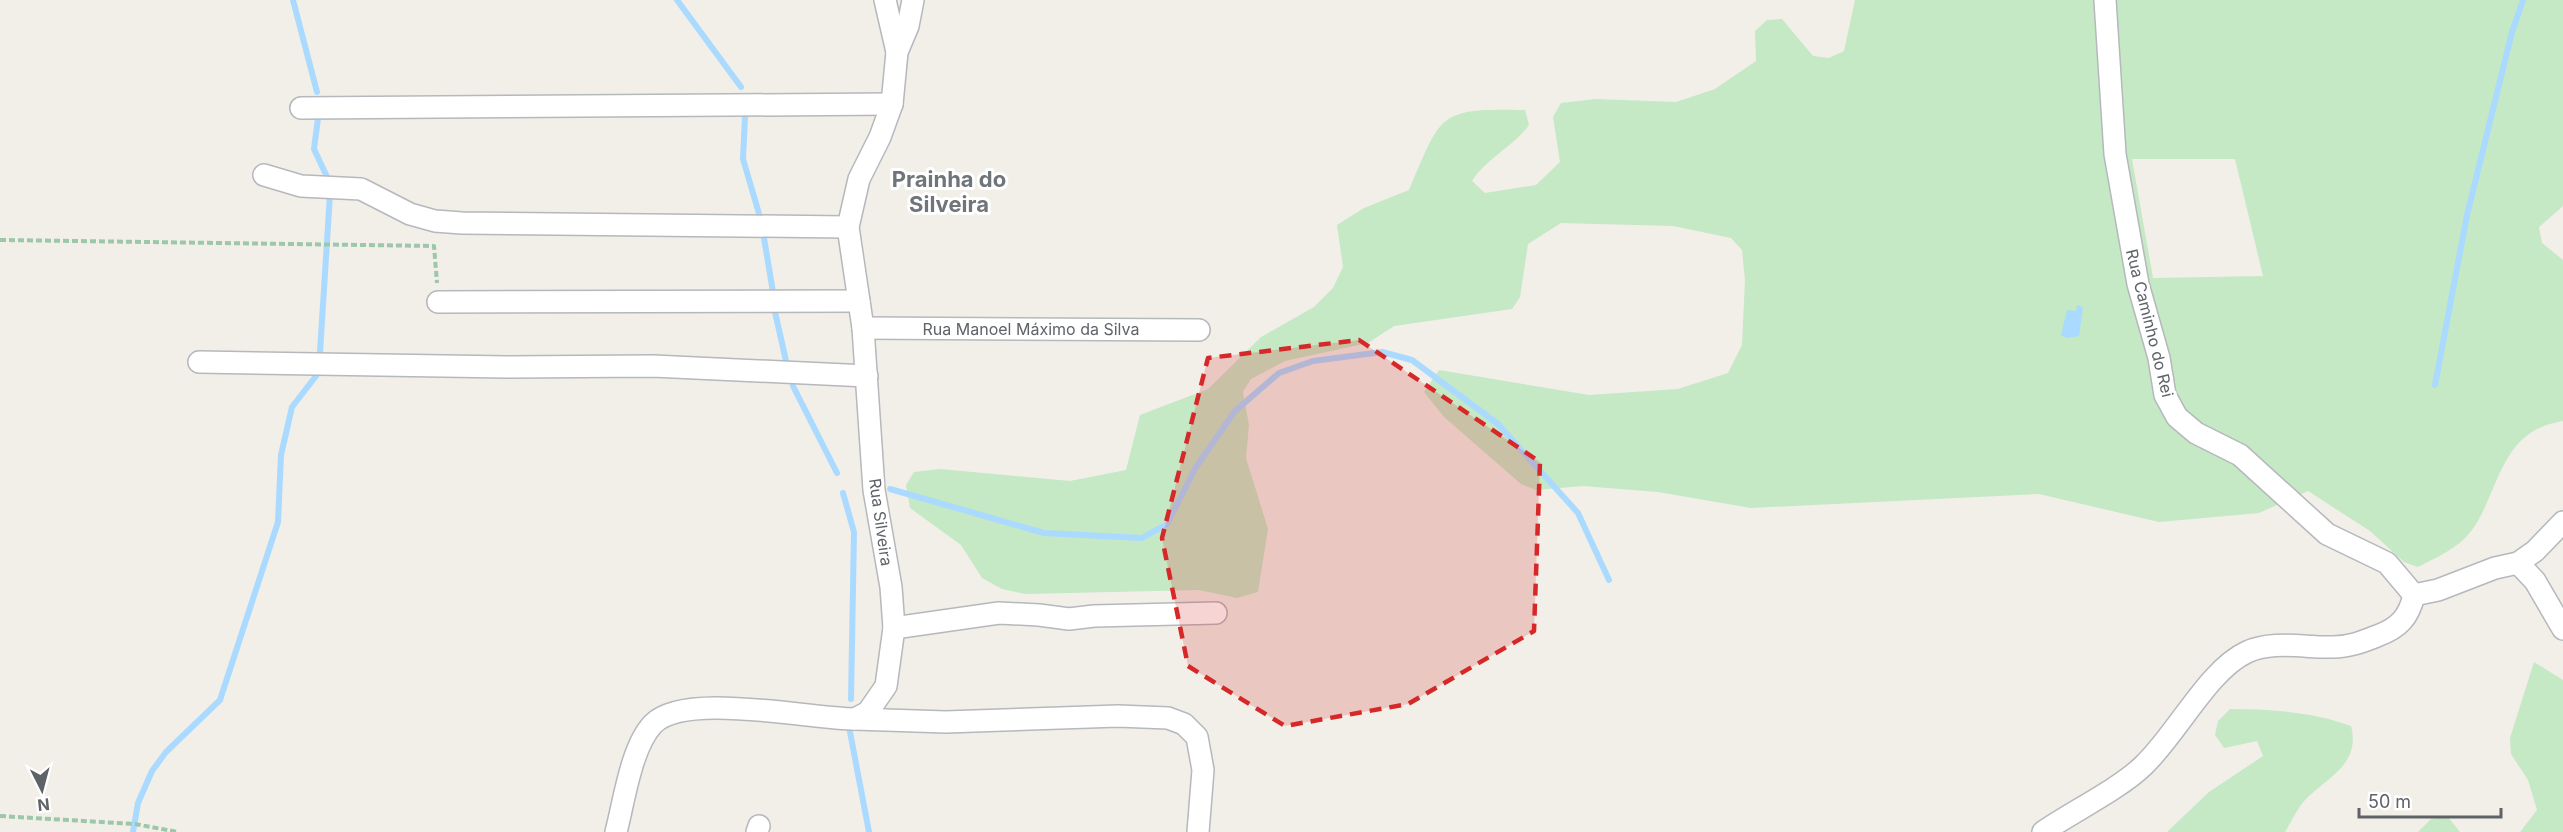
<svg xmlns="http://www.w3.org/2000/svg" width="2563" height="832" font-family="Inter,sans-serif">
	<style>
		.green { fill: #c5e8c5; fill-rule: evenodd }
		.water { fill: #aadaff }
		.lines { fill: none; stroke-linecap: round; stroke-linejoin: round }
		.stream { stroke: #aadaff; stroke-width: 6 }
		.minor-casing { stroke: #b5b8bc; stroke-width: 24 }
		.path { stroke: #9cc7a9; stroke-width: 4; stroke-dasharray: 6 3; stroke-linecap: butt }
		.minor { stroke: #fff; stroke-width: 21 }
		.marked { fill: #d62828; fill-opacity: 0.2; stroke: #d62828; stroke-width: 4.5; stroke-dasharray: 12 8; stroke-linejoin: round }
		.labels { text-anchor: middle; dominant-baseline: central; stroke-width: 6; stroke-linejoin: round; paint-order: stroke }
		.street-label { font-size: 16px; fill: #5f6368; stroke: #fff }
		.district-label { font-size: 22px; font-weight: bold; fill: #70757a; stroke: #fff }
	</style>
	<rect width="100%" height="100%" fill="#f1efe8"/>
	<!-- green -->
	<g class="green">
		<path d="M1855,0H2563V206L2539,227L2542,243L2563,260V421C2499,431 2501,489 2472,530C2459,548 2437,557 2418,567L2404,562L2370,531L2308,491L2259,513L2159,522L2039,494L1751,508L1658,492L1583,486L1536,490L1521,484L1444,417L1424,392L1439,370L1589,395L1678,389L1728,373L1742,345L1745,280L1742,250L1731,238L1673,226L1561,223L1528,244L1520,297L1512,309L1394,326L1368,343L1285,361L1251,379L1243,392L1249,425L1246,458L1268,529L1258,592L1237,598L1199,590L1025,594L1002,589L982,578L961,545L910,508L906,485L914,472L940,469L1070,481L1126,470L1140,415L1208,389L1261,337L1314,307L1333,288L1343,267L1337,225L1364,208L1409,190C1442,113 1438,108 1525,110L1529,125C1513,147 1487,158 1472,181L1485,193L1536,185L1560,162L1553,117L1561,103L1596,99L1676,102L1715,89L1756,61L1755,31L1767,20L1782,19L1813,56L1829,58L1844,51ZM2132,159H2235L2263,276L2153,278Z"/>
		<polygon points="2534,662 2563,680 2563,832 2520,832 2537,810 2528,780 2511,754 2510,738"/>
		<path d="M2230,709C2269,709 2314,712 2351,726C2361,765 2327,777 2305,800C2297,809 2291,822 2285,832H2167L2209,792L2263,756L2257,741L2224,748L2215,735L2218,721Z"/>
		<polygon points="2447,816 2460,832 2418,832 2431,819"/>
	</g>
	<!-- water -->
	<polygon class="water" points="2077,305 2083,307 2079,336 2067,338 2061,335 2067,310 2076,311"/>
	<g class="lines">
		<!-- stream -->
		<g class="stream">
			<polyline points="293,0 317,92"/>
			<polyline points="677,0 741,87"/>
			<polyline points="745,116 743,159 760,217"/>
			<polyline points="318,118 314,149 328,179"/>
			<polyline points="764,238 773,292"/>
			<polyline points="775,312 786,361"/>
			<polyline points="320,352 330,194"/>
			<polyline points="2435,385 2467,215 2512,32 2523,0"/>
			<polyline points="793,386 837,473"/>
			<polyline points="890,489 1044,533 1142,538 1167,524 1196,467 1235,411 1279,373 1313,361 1382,352 1412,360 1498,424 1578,513 1609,580"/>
			<polyline points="843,493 854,532 851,699"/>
			<polyline points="850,732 869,832"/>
			<polyline points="133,832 138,803 152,771 166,752 220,700 278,522 281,455 292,407 316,376"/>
		</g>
		<defs>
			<g id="minor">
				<polyline points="2105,0 2115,154 2138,284 2159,358 2165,395 2177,417 2196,433 2240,455 2327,534 2387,563 2414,595"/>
				<polyline points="897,52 908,26 913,0"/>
				<polyline points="301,108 892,104"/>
				<polyline points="264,175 301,186 361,189 410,214 435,221 462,223 848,227"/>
				<polyline points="438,302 859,301"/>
				<polyline points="863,328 1199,330"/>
				<polyline points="199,362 507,367 653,366 867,376"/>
				<polyline points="2518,563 2535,581 2563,629"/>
				<polyline points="2414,595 2438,590 2495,568 2518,563 2535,551 2563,522"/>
				<polyline points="894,628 999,613 1039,615 1069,619 1094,616 1216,613"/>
				<polyline points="855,719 946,722 1118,716 1168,718 1184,724 1197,737 1203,770 1198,832"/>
				<path d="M616,832C624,802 631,747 653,724C684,691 809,719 855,719L868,712L886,686L894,628L891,587L874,490L863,328L848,227L859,179L880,137L892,104L897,52L885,0"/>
				<polyline points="757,832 759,826"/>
				<path d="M2043,832C2072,812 2119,789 2143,766C2177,734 2208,670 2247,652C2273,640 2305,648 2333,647C2349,647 2362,642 2377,636C2399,628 2409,617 2414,595"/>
			</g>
		</defs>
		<!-- minor casing -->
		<use href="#minor" class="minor-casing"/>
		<!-- path -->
		<g class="path">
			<polyline points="0,240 434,246 437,283"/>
			<polyline points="0,816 135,824 178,832"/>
		</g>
		<!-- minor -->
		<use href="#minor" class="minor"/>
	</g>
	<!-- marked area -->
	<path class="marked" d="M1359,340L1540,462L1534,631L1408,704L1285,726L1188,666L1162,538L1208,358Z"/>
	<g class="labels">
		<!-- street labels -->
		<g class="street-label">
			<text transform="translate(2150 323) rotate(76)">Rua Caminho do Rei</text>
			<text x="1031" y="329">Rua Manoel Máximo da Silva</text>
			<text transform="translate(881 522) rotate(82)">Rua Silveira</text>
		</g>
		<!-- district labels -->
		<g class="district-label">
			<text x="949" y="179">Prainha do<tspan x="949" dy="25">Silveira</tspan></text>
		</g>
	</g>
	<!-- north arrow -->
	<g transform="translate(42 790) rotate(174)" stroke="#ffffff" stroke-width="4.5" paint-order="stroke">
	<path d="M0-4.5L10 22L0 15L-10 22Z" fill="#5f6368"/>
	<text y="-9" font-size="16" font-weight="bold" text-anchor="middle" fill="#5f6368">N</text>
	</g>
	<!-- scale -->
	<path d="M2359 808v9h142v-9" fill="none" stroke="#5f6368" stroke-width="3"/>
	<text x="2368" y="808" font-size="18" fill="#5f6368" stroke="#ffffff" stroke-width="4.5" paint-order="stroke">50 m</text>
</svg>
